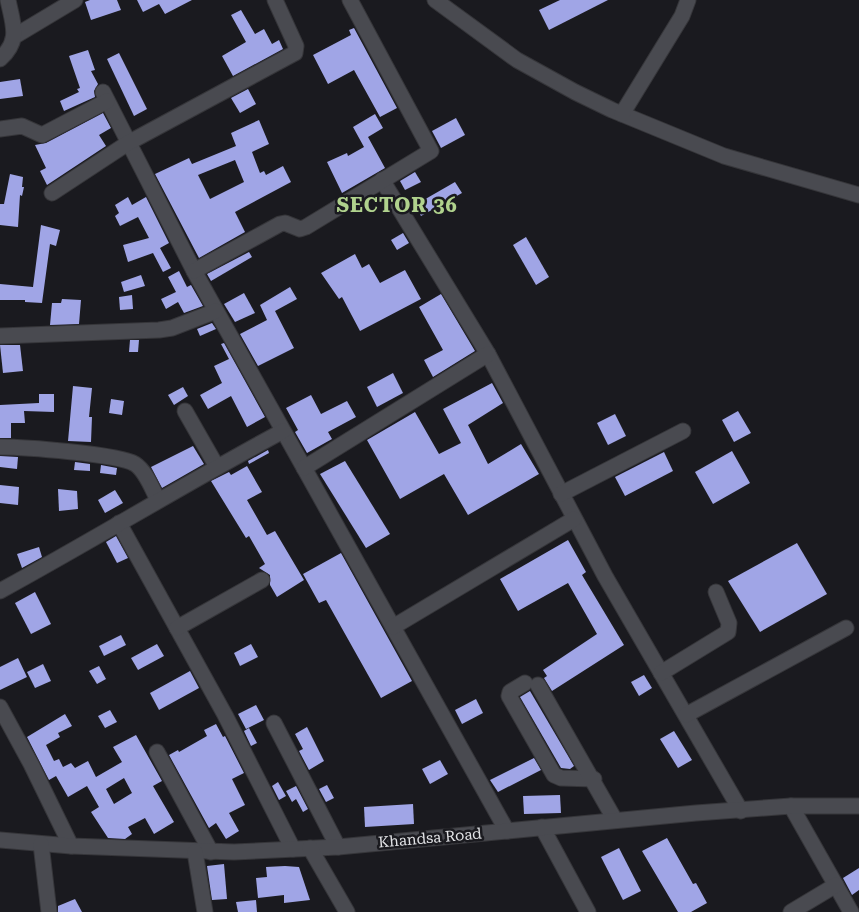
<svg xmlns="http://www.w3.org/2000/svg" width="859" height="912" font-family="'Roboto Serif',serif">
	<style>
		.building { fill: #a0a5e6; fill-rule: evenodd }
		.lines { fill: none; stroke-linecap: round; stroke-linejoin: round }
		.minor-casing { stroke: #36363a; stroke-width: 17 }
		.minor { stroke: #494a50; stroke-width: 15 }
		.labels { text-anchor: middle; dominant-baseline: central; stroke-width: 5; stroke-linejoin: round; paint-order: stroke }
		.street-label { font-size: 15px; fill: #e2e3e6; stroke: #1a1a1f }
		.district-label { font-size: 20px; font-weight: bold; letter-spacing: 1px; fill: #b0d28d; stroke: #1a1a1f }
	</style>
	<rect width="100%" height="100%" fill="#1a1a1f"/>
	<!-- building -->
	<g class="building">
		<polygon points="90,0 117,0 121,10 91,20 85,2"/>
		<polygon points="137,0 192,0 165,14 159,4 143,12"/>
		<polygon points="560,0 608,0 549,30 539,10"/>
		<polygon points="241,10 255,34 264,29 272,44 279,40 283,49 233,76 222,56 246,42 231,15"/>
		<polygon points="354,28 397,108 380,117 354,70 328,84 313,55 351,35 349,30"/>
		<polygon points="88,50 95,70 91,71 98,84 94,91 95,97 64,111 60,101 79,92 77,89 80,88 69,56"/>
		<polygon points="119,53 147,109 134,116 107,59"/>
		<polygon points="20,79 23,96 0,99 0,82"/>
		<polygon points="248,89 256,104 240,113 231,98"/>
		<polygon points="103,113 111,128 99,135 106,146 47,185 40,171 46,168 35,145 46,143"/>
		<polygon points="375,114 383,128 368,137 385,168 342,193 327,162 347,153 348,156 364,147 353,127"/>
		<polygon points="456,118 465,135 441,148 432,131"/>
		<path d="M259,120L269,144L252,152L260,173L264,171L266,175L283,166L291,182L235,212L245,232L199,258L155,174L189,158L192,164L236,146L231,133ZM235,160L244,182L210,199L198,175Z"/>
		<polygon points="415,172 421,182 405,190 400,181"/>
		<polygon points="10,174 23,177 22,187 24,187 22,196 20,195 18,227 0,225 0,204 4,204"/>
		<polygon points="455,182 462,193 421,216 415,205"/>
		<polygon points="128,197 132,205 146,197 169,243 160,248 171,268 163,272 153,253 128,262 123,245 149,238 138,217 120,226 115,216 119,213 115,205"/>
		<polygon points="41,225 60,230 56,246 50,244 42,303 25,302 25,300 0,300 0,284 33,287"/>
		<polygon points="403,233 409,243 397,250 391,240"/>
		<polygon points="526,237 549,277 536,285 513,245"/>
		<polygon points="249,252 252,257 211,281 207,274"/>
		<polygon points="355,254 362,268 369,264 380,283 405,270 421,299 360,331 342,297 339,299 321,273"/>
		<polygon points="179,271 187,287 191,285 203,306 184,313 178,302 166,309 161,299 176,292 168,277"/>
		<polygon points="141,275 145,286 124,292 121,282"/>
		<polygon points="290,287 297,299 275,311 294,348 258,366 240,334 267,320 260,305"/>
		<polygon points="244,293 255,313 235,322 224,304"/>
		<polygon points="441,294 475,351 433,377 424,360 443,350 419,307"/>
		<polygon points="132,295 133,309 120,310 119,297"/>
		<polygon points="62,299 81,300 79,324 50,325 52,303 61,303"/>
		<polygon points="212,323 216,329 200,336 197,329"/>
		<polygon points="130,340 139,340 138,352 129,352"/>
		<polygon points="224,343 265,417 247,427 231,396 208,409 200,395 222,383 214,366 229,359 221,344"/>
		<polygon points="0,345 20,345 23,371 3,373"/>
		<polygon points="393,373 403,393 377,407 367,387"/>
		<polygon points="492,383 503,403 468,425 488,464 521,444 539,474 468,515 444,474 400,499 367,440 415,412 439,454 461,443 443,409"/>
		<polygon points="73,386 92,388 89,417 92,417 91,442 68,441"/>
		<polygon points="183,387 188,396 174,405 168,395"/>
		<polygon points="39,394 54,394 54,412 24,411 25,423 11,423 11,438 0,438 0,405 39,403"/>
		<polygon points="311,395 321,414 347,401 356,417 328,432 332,439 307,453 295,432 298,430 286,408"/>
		<polygon points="111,399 124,401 122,415 109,413"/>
		<polygon points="738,411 751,433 734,442 722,420"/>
		<polygon points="615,414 626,436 608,445 597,423"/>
		<polygon points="193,446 204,464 162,488 151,467"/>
		<polygon points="268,450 269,453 249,464 248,461"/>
		<polygon points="732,451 750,483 713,504 695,472"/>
		<polygon points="664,452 673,471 625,496 615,477"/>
		<polygon points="0,456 18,457 17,469 0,467"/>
		<polygon points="345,461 390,534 366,548 320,474"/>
		<polygon points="75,462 90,464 90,471 74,470"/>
		<polygon points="101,465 117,468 116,475 100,473"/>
		<polygon points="247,466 262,492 247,500 267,535 275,531 304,580 277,597 270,585 270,575 259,568 265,564 249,536 246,538 211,481 229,472 231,475"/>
		<polygon points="0,485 19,487 18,505 0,503"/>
		<polygon points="58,489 77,491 78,509 59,511"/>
		<polygon points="115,490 123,503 105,513 98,500"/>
		<polygon points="116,536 128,558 117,563 106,542"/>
		<polygon points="568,540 586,572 582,575 624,645 552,691 544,678 547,676 543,670 597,634 568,583 518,611 500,579"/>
		<polygon points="797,543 827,594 760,632 728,581"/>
		<polygon points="39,547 42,557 22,568 17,554"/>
		<polygon points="341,553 412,681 381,698 326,600 319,603 303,574"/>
		<polygon points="35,592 51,624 31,634 15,603"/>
		<polygon points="121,635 126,645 104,656 99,646"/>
		<polygon points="157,644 164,656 138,670 131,658"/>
		<polygon points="251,644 258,657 240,666 234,653"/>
		<polygon points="18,658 27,677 0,690 0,667"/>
		<polygon points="43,664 51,681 35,688 27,672"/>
		<polygon points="99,666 106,679 97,684 89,671"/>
		<polygon points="190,671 199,688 159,710 150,693"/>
		<polygon points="644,675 652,688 639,696 631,682"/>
		<polygon points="530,691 574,766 570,769 561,768 520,697"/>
		<polygon points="476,699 483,713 462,724 455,710"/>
		<polygon points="256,705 264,720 246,729 238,714"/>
		<polygon points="110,710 117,722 105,728 98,716"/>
		<path d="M65,714L72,726L58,733L60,737L46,745L54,761L59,759L63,767L71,763L75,768L88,761L96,777L122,762L113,747L136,735L162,781L153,786L174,822L154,834L145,818L128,827L132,834L125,839L108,838L91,812L99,807L87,786L68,797L56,776L49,780L27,737ZM124,778L132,793L114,804L106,789Z"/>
		<polygon points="216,724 223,737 225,736 244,773 232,779 245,805 229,813 239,831 226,839 216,823 209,828 169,755 178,750 179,752 207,736 204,730"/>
		<polygon points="307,727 324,761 309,770 299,751 303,749 295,734"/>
		<polygon points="249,728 257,743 251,746 244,731"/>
		<polygon points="674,731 692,760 678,768 660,739"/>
		<polygon points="534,758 541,770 498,792 490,780"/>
		<polygon points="440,760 448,774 430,784 422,769"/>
		<polygon points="278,782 286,796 279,800 272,786"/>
		<polygon points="327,785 334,798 326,802 319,789"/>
		<polygon points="296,786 308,809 303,812 296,799 292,802 286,791"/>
		<polygon points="560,795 561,813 524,814 523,796"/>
		<polygon points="413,804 414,824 365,827 364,807"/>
		<polygon points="667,838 693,884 696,883 707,903 691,912 678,912 642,851"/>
		<polygon points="619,848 641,891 623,900 601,857"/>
		<polygon points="224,864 227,899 212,900 207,866"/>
		<polygon points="285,866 299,867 310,900 284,903 284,895 258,898 256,878 267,877 266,867"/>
		<polygon points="859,868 859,890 852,895 843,878"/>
		<polygon points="75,899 82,912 58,912 58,906"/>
		<polygon points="256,900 257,912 238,912 236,902"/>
	</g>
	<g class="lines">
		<defs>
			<g id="minor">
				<polyline points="435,0 517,60 575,92 612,110 724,156 859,195"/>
				<polyline points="15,36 75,0"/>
				<path d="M0,59C21,40 13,25 8,0"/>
				<polyline points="103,92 194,271 507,831"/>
				<polyline points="622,114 682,16 688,0"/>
				<polyline points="0,129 22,126 42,135 107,101"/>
				<polyline points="382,180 488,354 605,576 741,811"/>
				<polyline points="52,193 128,143 295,53 296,46 275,0"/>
				<polyline points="194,271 280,224 285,223 300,229 306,227 431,151 350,0"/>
				<polyline points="0,336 159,330 172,328 216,311"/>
				<polyline points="185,411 217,467"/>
				<path d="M0,447C23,447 119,454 135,464C146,471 152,489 158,500"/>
				<polyline points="304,468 488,354"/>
				<polyline points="561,494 683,431"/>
				<polyline points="119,523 225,715 293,849"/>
				<path d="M0,591C95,539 188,482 283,431"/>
				<polyline points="393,627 574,519"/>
				<polyline points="177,628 262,580"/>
				<polyline points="661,673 728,632 729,623 716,592"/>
				<polyline points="525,683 510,692 509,696 554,775 561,778 594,779"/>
				<polyline points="538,685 615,820"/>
				<polyline points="0,707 31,764 71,846"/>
				<polyline points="686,715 846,628"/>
				<polyline points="274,723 338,847"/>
				<polyline points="157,752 211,852"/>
				<polyline points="791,806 851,912"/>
				<polyline points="542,827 588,912"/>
				<polyline points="0,840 71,846 234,852 338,847 696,813 791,806 859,806"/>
				<polyline points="41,844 49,912"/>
				<polyline points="310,848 347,912"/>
				<polyline points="195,852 205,912"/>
				<polyline points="791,912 836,885"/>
			</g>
		</defs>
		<!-- minor casing -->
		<use href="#minor" class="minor-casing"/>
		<!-- minor -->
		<use href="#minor" class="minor"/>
	</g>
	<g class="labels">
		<!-- street labels -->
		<g class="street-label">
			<text transform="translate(430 838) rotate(-5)">Khandsa Road</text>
		</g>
		<!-- district labels -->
		<g class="district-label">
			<text x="397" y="205">SECTOR 36</text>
		</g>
	</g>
</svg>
